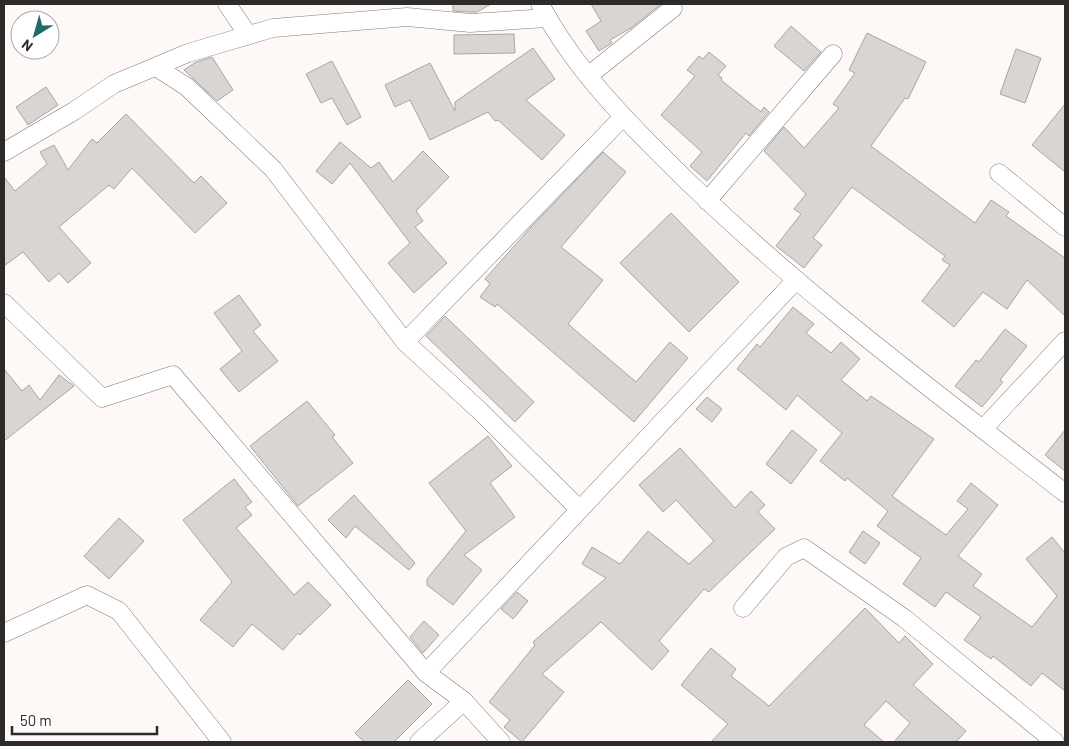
<svg xmlns="http://www.w3.org/2000/svg" width="1069" height="746" font-family="Barlow,sans-serif">
	<style>
		.building { fill: #d9d5d2; stroke: #aaa5a3 }
		.lines { fill: none; stroke-linecap: round; stroke-linejoin: round }
		.minor-casing { stroke: #807c7a; stroke-width: 19 }
		.minor { stroke: #fff; stroke-width: 18 }
	</style>
	<rect width="100%" height="100%" fill="#fef9f7"/>
	<!-- building -->
	<g class="building">
		<polygon points="453,4 491,4 477,12 470,12 453,11"/>
		<polygon points="591,4 661,4 631,28 610,40 612,43 599,51 586,31 601,21"/>
		<polygon points="791,26 821,52 804,71 774,46"/>
		<polygon points="867,33 926,62 908,99 905,98 871,146 975,223 991,200 1009,212 1006,216 1065,258 1065,316 1027,280 1007,309 983,292 954,327 922,301 950,265 942,260 945,256 852,187 813,238 822,245 804,268 776,246 801,214 794,209 806,194 764,151 784,127 804,148 839,108 833,104 855,73 849,70"/>
		<polygon points="514,34 515,53 454,54 454,35"/>
		<polygon points="533,48 555,79 526,100 565,135 542,160 498,120 495,121 488,112 430,140 410,100 395,107 385,85 430,63 455,111 455,102"/>
		<polygon points="1016,49 1041,58 1025,103 1000,94"/>
		<polygon points="709,52 726,66 718,75 722,78 721,80 761,112 764,107 769,112 749,136 746,133 707,181 690,166 702,152 661,115 695,76 687,70 699,56 703,59"/>
		<polygon points="212,57 233,90 217,101 184,70 196,62"/>
		<polygon points="332,61 361,117 347,125 332,98 321,103 306,74"/>
		<polygon points="46,87 58,105 28,125 16,107"/>
		<polygon points="1065,104 1065,172 1032,145"/>
		<polygon points="126,114 194,183 201,176 227,203 195,233 132,168 114,189 109,185 59,227 91,263 68,283 59,273 49,282 23,252 4,266 4,177 15,191 47,164 40,152 54,145 68,170 92,139 97,143"/>
		<polygon points="340,142 371,168 379,162 393,182 423,151 449,177 416,211 423,221 415,227 447,263 414,293 388,263 410,243 350,163 332,184 316,171"/>
		<polygon points="603,152 626,172 561,247 603,280 568,324 636,382 670,342 688,358 634,422 497,304 495,307 480,297 490,284 485,279 531,227"/>
		<polygon points="671,213 739,282 689,332 620,263"/>
		<polygon points="239,295 261,325 253,331 278,361 239,392 220,369 242,351 214,313"/>
		<polygon points="793,307 814,324 806,333 831,353 841,342 860,359 841,380 867,401 871,396 934,439 892,496 946,535 968,509 957,501 971,483 998,505 958,556 982,574 973,586 1032,627 1057,596 1026,559 1052,537 1065,553 1065,691 1042,673 1031,686 993,656 991,659 964,640 981,617 946,592 935,607 903,584 921,558 877,526 888,511 847,478 845,481 820,461 842,433 797,395 786,410 737,369 757,344 760,347"/>
		<polygon points="445,316 534,402 515,422 426,336"/>
		<polygon points="1005,329 1027,346 1000,380 1003,382 982,407 955,386 976,360 979,362"/>
		<polygon points="4,369 22,391 29,385 40,400 59,375 74,386 4,441"/>
		<polygon points="707,397 722,409 712,422 696,409"/>
		<polygon points="307,401 335,435 332,437 353,463 298,506 250,446"/>
		<polygon points="792,430 817,450 791,484 766,464"/>
		<polygon points="1065,430 1065,471 1045,455"/>
		<polygon points="488,436 512,466 490,483 515,517 464,555 482,570 453,605 427,585 427,579 466,531 429,483"/>
		<polygon points="680,448 735,508 751,491 765,505 758,512 775,529 709,592 704,589 659,641 669,651 652,670 601,622 542,674 564,692 522,742 504,727 510,720 489,702 535,645 533,642 606,578 582,564 592,547 620,564 648,531 689,564 714,541 676,500 663,512 639,485"/>
		<polygon points="234,479 252,502 245,507 252,515 236,528 294,595 308,582 331,605 300,635 298,633 283,650 252,624 233,647 200,620 232,582 183,520"/>
		<polygon points="354,495 415,563 409,570 355,526 346,538 328,520"/>
		<polygon points="119,518 144,541 109,579 84,556"/>
		<polygon points="863,531 880,543 865,564 849,552"/>
		<polygon points="517,592 528,601 513,619 501,609"/>
		<polygon points="865,608 899,643 905,636 933,664 913,685 966,731 956,742 894,742 910,723 886,701 864,725 884,742 711,742 728,724 681,685 711,648 736,669 731,676 769,706"/>
		<polygon points="424,621 439,635 423,653 410,637"/>
		<polygon points="408,680 432,704 394,742 364,742 355,733"/>
	</g>
	<g class="lines">
		<defs>
			<g id="minor">
				<polyline points="227,4 248,35"/>
				<path d="M540,4C575,70 628,123 681,175C800,292 934,391 1065,493"/>
				<polyline points="156,67 187,87 273,169 405,342 479,410 579,509"/>
				<polyline points="588,76 673,8"/>
				<polyline points="4,152 74,111 114,84 188,53 273,28 407,17 470,23 548,18"/>
				<polyline points="999,173 1065,227"/>
				<polyline points="707,201 833,54"/>
				<polyline points="4,303 102,398 173,375 426,673 464,701 501,742"/>
				<polyline points="405,342 622,118"/>
				<polyline points="983,429 1065,341"/>
				<polyline points="743,608 786,557 804,548 904,618 1055,742"/>
				<polyline points="4,633 87,595 119,611 222,742"/>
				<polyline points="426,673 796,280"/>
				<polyline points="419,742 464,701"/>
			</g>
		</defs>
		<!-- minor casing -->
		<use href="#minor" class="minor-casing"/>
		<!-- minor -->
		<use href="#minor" class="minor"/>
	</g>
	<!-- border -->
	<rect width="1069" height="746" fill="none" stroke="#2d2b2a" stroke-width="10"/>
	<!-- north arrow -->
	<g transform="translate(35 35) rotate(217)"><circle r="24" fill="#ffffff" stroke="#abaaaa"/>
	<path d="M0-4L9 19L0 12L-9 19Z" fill="#1e6b6c"/>
	<text y="-8" font-size="14" font-weight="bold" text-anchor="middle" fill="#2d2b2a">N</text>
	</g>
	<!-- scale -->
	<path d="M12 726v8h145v-8" fill="none" stroke="#2d2b2a" stroke-width="2.5"/>
	<text x="20" y="726" font-size="15" fill="#2d2b2a" stroke="#ffffff" stroke-width="4" paint-order="stroke">50 m</text>
</svg>
